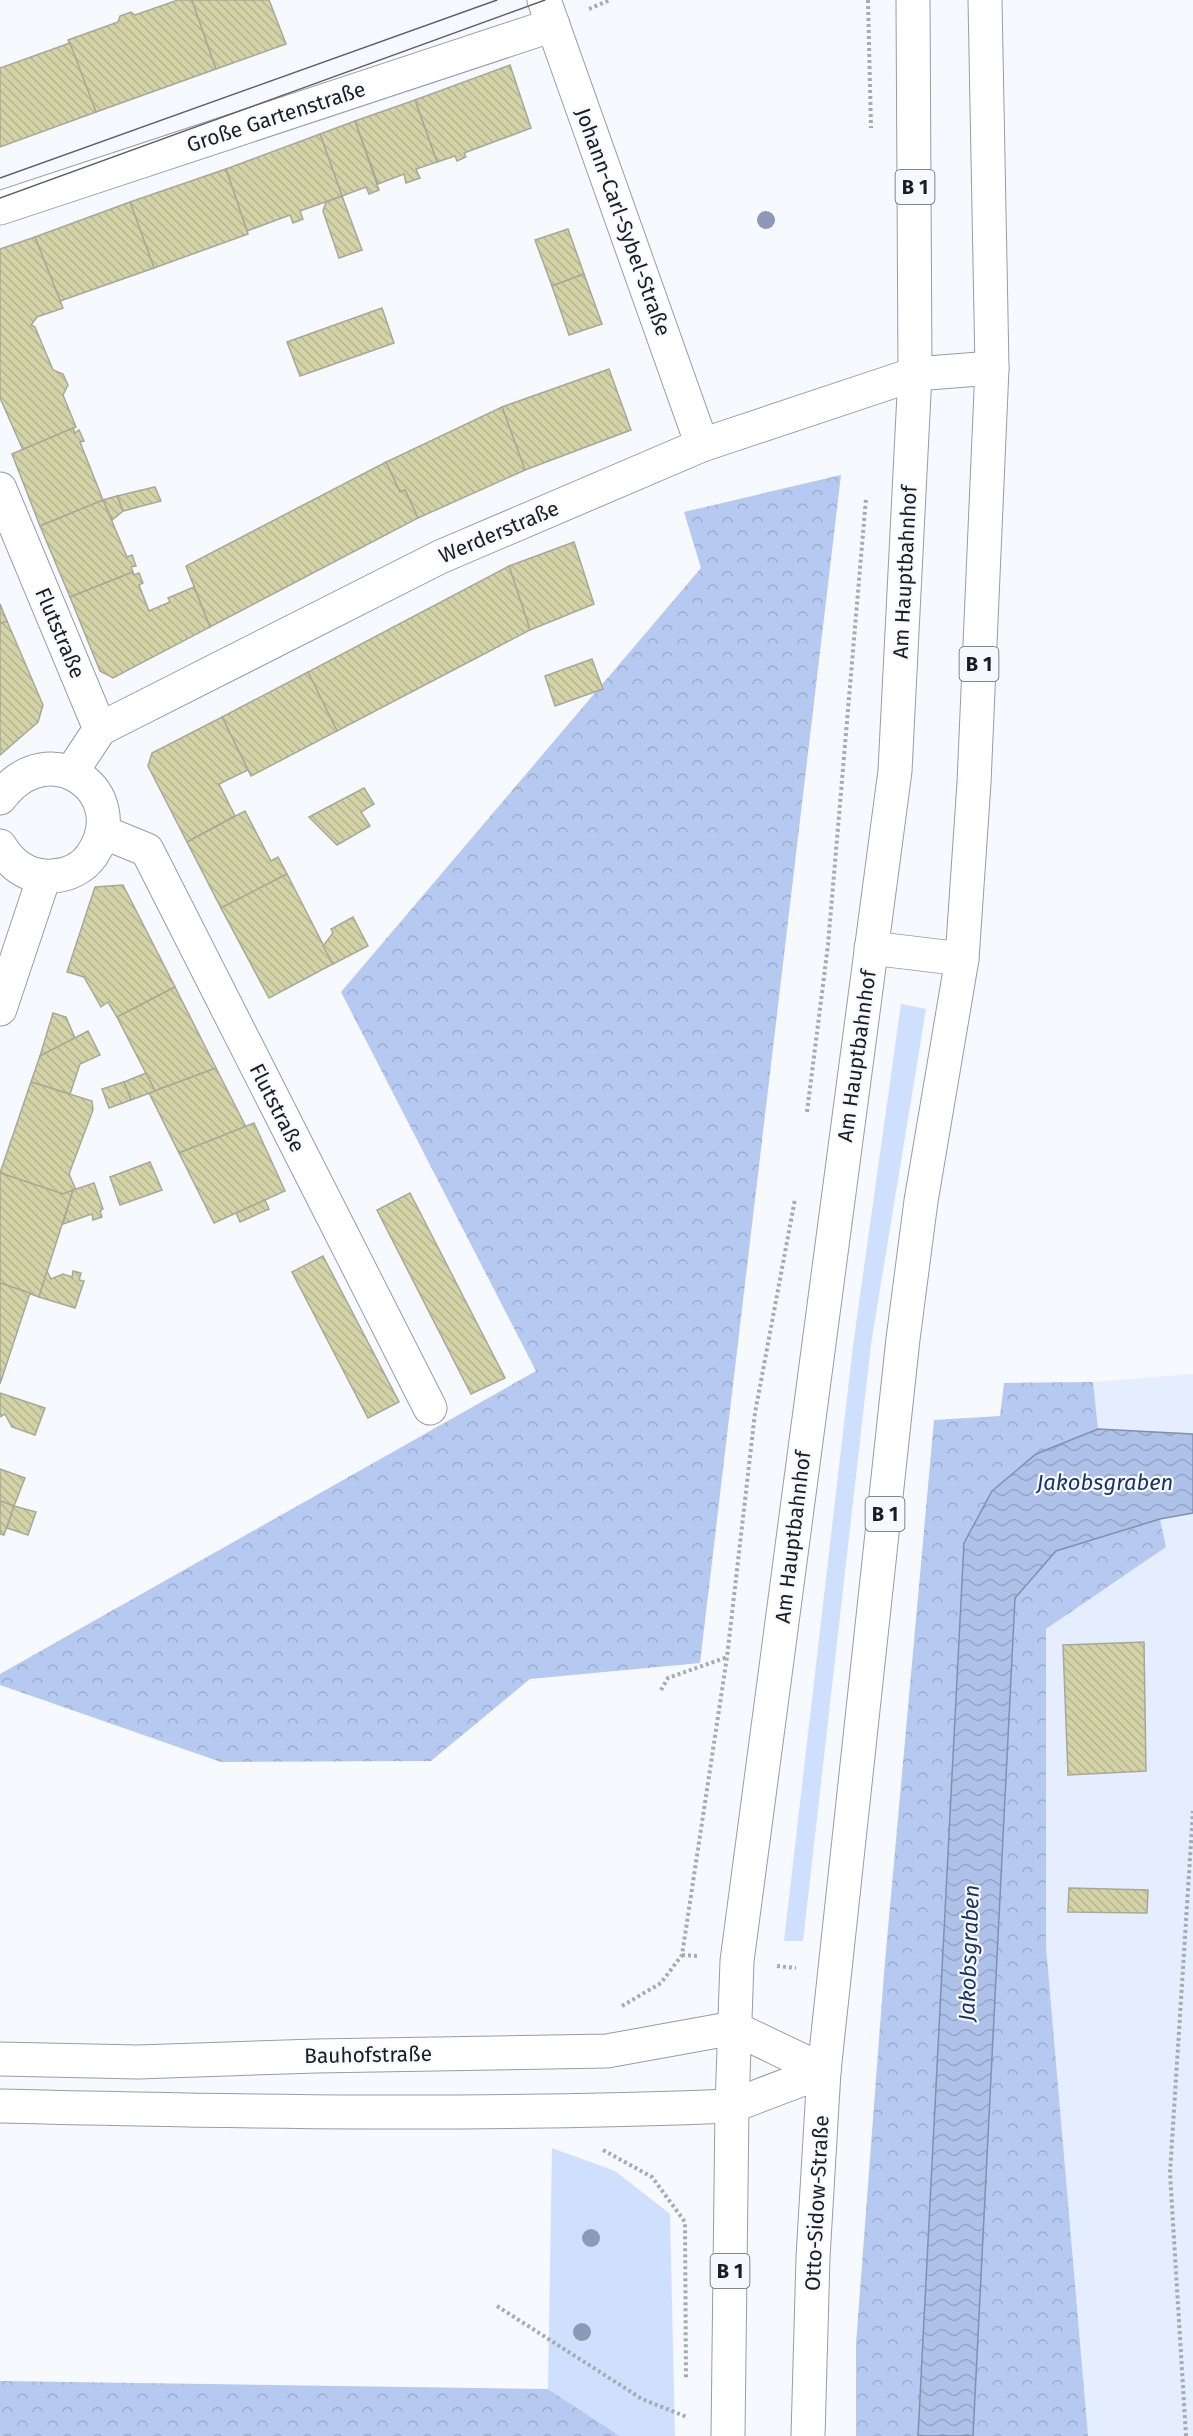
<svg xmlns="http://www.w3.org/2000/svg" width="1193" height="2436" font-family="'Fira Sans',sans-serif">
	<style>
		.built { fill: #e5eefe }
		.green { fill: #cfdffe }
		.forest { fill: url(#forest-crowns) }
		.water { fill: url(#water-waves); stroke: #8290ad; stroke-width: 1.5 }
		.building { fill: url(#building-back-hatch); stroke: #a8a899; stroke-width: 1.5 }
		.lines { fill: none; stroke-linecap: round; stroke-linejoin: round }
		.minor-casing { stroke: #969ca9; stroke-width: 35 }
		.tertiary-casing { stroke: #969ca9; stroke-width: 35 }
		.primary-casing { stroke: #969ca9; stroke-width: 35 }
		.path { stroke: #a8abb0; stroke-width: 4; stroke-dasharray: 3 3; stroke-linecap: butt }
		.minor { stroke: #fff; stroke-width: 33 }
		.tertiary { stroke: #fff; stroke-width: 33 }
		.primary { stroke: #fff; stroke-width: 33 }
		.tram { stroke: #5e6166; stroke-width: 1.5 }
		.tree { fill: #8c9ab8 }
		.labels { text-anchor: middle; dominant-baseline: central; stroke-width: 4.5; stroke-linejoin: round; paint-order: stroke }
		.shield { fill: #f6f9fe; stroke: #5c5f64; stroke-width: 1.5 }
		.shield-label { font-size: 20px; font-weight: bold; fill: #1a1d22 }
		.street-label { font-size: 21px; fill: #1a1d22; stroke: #f6f9fe }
		.water-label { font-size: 22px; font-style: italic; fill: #1c3261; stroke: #f6f9fe }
	</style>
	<defs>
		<pattern id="forest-crowns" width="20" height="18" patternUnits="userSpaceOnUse" patternTransform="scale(1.5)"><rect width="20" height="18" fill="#b6c9f0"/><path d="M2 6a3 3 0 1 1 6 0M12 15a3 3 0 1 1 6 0" fill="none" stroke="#9cacce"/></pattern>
		<pattern id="water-waves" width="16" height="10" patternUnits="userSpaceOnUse" patternTransform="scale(1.5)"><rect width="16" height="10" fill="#aec1e8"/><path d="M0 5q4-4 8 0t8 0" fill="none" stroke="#95a5c7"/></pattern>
		<pattern id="building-back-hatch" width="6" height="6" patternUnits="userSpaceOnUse" patternTransform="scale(1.5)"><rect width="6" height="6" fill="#d4d3a7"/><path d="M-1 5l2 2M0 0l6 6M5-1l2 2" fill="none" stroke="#b5b58f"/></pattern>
	</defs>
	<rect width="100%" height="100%" fill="#f6f9fe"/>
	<!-- built -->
	<g class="built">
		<polygon points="1193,1374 1193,1434 1098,1429 1093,1382"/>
		<polygon points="1193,1513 1193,2436 1088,2436 1046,1946 1046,1629 1166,1547 1160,1519"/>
	</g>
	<!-- green -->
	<g class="green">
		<polygon points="901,1004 926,1009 871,1344 803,1941 784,1941 853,1346"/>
		<polygon points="552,2148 615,2171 670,2214 675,2436 620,2436 548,2389"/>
	</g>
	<!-- forest -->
	<g class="forest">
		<polygon points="841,475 700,1663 530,1679 431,1761 221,1762 0,1685 0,1674 536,1371 341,992 701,568 684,512"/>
		<polygon points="1093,1382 1098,1429 1036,1454 964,1543 918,2436 856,2436 856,2344 884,1973 934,1420 1000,1416 1004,1383"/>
		<polygon points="1160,1519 1166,1547 1046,1629 1046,1946 1088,2436 973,2436 1015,1598 1056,1551"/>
		<polygon points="0,2381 548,2389 620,2436 0,2436"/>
	</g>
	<!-- water -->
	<polygon class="water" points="1098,1429 1193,1434 1193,1513 1160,1519 1056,1551 1015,1598 973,2436 918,2436 964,1543 992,1491 1036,1454"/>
	<!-- building -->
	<g class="building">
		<polygon points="178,0 192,0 216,69 96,112 68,40 118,22 120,16 131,12 135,15"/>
		<polygon points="192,0 269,0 286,44 216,69"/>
		<polygon points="70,43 96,112 0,147 0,68"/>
		<polygon points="510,65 531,128 464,153 466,157 457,161 455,156 437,162 415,100"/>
		<polygon points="415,100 437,162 416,169 420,178 406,183 404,174 378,184 355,121"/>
		<polygon points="355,121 379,190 369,194 366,187 342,196 320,134"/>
		<polygon points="320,134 342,196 300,211 303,219 293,223 290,215 247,231 226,169"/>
		<polygon points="226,169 248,234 154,268 130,202"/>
		<polygon points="342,196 362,250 339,258 323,211 326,202"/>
		<polygon points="130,202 154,268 60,301 35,237"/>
		<polygon points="568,229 584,274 552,286 535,240"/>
		<polygon points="35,237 63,308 37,317 31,325 35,327 53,370 63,374 68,385 63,395 76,427 23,450 0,398 0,249"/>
		<polygon points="584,274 602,324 569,335 552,286"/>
		<polygon points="382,308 394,343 300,376 287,342"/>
		<polygon points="609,369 631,430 525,470 502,407"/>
		<polygon points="502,407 525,470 418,518 405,490 400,492 386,462"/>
		<polygon points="73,428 75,433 79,430 84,441 80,442 103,500 40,526 12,454"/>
		<polygon points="386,462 400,492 405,490 418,518 210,627 186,566"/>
		<polygon points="155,487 161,501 123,511 117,496"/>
		<polygon points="117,496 123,511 112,520 103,500"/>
		<polygon points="103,500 127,557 132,555 136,566 131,567 133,572 70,597 40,526"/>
		<polygon points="574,542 594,604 530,630 509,566"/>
		<polygon points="509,566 530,630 337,731 308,672"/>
		<polygon points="133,572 134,575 139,573 143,583 139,585 149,611 170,602 168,598 194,587 210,627 113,678 100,671 70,597"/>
		<polygon points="0,604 7,621 0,624"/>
		<polygon points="7,621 43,705 38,722 0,755 0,624"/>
		<polygon points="592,659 603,689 555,706 545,676"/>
		<polygon points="308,672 337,731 251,776 222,717"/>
		<polygon points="222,717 248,770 219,784 235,816 187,842 148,766 152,753"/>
		<polygon points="364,788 374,804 361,812 370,826 337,845 309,817"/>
		<polygon points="245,811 271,861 278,857 287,874 221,908 187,842"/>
		<polygon points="287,874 333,964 269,998 221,908"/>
		<polygon points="123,885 175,987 117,1017 108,1002 101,1007 84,977 67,972 95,887"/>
		<polygon points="353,917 368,946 333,964 323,946 333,933 331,929"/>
		<polygon points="175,987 216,1068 155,1091 117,1017"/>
		<polygon points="53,1013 66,1017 75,1038 40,1056"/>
		<polygon points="88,1031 100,1055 80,1064 70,1094 31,1082 40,1056"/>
		<polygon points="216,1068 246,1127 179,1153 149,1093"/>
		<polygon points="146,1073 155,1091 131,1100 124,1082"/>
		<polygon points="31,1082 92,1101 93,1110 69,1174 76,1190 63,1194 0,1173"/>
		<polygon points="124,1082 131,1100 109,1108 102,1089"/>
		<polygon points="254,1123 285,1191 214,1223 179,1153"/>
		<polygon points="150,1162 162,1190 120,1205 110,1177"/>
		<polygon points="0,1173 63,1194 73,1190 39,1297 0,1283"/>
		<polygon points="94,1183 103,1209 100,1211 102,1217 93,1220 92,1214 63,1224 73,1190"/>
		<polygon points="410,1193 505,1378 471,1394 377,1210"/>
		<polygon points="265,1200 269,1209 240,1222 236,1213"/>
		<polygon points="323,1256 399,1402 368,1418 292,1272"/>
		<polygon points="47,1271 51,1279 63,1274 72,1277 73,1271 81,1273 79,1280 84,1281 75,1308 39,1297"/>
		<polygon points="0,1283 30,1293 0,1384"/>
		<polygon points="0,1393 45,1408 35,1435 12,1427 5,1414 0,1417"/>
		<polygon points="0,1469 25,1478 14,1506 0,1501"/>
		<polygon points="0,1501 14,1506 4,1535 0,1534"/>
		<polygon points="14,1506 36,1512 28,1535 7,1528"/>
		<polygon points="1144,1642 1146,1771 1068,1775 1063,1645"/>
		<polygon points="1069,1888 1148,1890 1147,1913 1068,1912"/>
	</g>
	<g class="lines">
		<defs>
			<g id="minor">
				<polyline points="544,0 702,445"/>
				<polyline points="0,208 553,25"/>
				<polyline points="0,489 100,729 71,773"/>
				<polyline points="100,729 440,557 702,445 915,374"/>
				<path d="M0,798C49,731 134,793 92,855C83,868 68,875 53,876C29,878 12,866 0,846"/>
				<polyline points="103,832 147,850 430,1408"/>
				<polyline points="0,1009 44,877"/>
			</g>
			<g id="tertiary">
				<polyline points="0,2059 138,2062 316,2056 607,2051 734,2028"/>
				<path d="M0,2106C244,2112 488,2116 732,2106"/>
			</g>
			<g id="primary">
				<polyline points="915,374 992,368"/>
				<polyline points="871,948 962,959"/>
				<polyline points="734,2028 824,2071"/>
				<polyline points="732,2106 824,2071"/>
				<polyline points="728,2436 732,2106 737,1961 895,771 915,374 913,0"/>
				<polyline points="808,2436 813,2257 824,2071 903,1339 921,1201 962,959 974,783 992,368 985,0"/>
			</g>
		</defs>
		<!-- minor casing -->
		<use href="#minor" class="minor-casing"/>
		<!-- tertiary casing -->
		<use href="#tertiary" class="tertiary-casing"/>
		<!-- primary casing -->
		<use href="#primary" class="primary-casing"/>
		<!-- path -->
		<g class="path">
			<polyline points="868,0 871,128"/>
			<polyline points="589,9 610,0"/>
			<polyline points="807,1112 828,945 866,498"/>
			<polyline points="661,1690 668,1678 727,1657"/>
			<polyline points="682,1955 698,1956"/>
			<polyline points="777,1966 796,1968"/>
			<polyline points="622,2006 661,1983 682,1955 727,1657 755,1413 795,1199"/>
			<polyline points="603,2150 652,2177 685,2222 686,2379"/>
			<polyline points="497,2306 642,2399 687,2417"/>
			<polyline points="1186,2436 1170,2173 1193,1811"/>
		</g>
		<!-- minor -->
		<use href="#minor" class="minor"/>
		<!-- tertiary -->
		<use href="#tertiary" class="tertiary"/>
		<!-- primary -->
		<use href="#primary" class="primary"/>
		<!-- tram -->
		<g class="tram">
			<polyline points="0,178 497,0"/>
			<polyline points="0,198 545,0"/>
		</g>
	</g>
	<!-- trees -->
	<g class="tree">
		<circle cx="766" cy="220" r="9"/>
		<circle cx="591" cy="2238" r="9"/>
		<circle cx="582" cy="2332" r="9"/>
	</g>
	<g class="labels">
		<!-- shield labels -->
		<g class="shield">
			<rect x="895.5" y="170" width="39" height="34" rx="4.5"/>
			<rect x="959.5" y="647" width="39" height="34" rx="4.5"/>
			<rect x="865.5" y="1497" width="39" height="34" rx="4.5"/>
			<rect x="710.5" y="2254" width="39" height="34" rx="4.5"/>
		</g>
		<g class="shield-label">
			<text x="915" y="187">B 1</text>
			<text x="979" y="664">B 1</text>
			<text x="885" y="1514">B 1</text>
			<text x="730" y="2271">B 1</text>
		</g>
		<!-- street labels -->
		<g class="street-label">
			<text transform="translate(276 117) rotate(-18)">Große Gartenstraße</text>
			<text transform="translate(623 222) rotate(70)">Johann-Carl-Sybel-Straße</text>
			<text transform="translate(499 532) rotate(-23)">Werderstraße</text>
			<text transform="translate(905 572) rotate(-87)">Am Hauptbahnhof</text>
			<text transform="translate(60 633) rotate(67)">Flutstraße</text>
			<text transform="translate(857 1056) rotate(-82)">Am Hauptbahnhof</text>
			<text transform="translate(277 1108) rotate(63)">Flutstraße</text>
			<text transform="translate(793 1537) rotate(-83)">Am Hauptbahnhof</text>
			<text transform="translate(368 2055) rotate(-1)">Bauhofstraße</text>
			<text transform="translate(817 2203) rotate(-87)">Otto-Sidow-Straße</text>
		</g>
		<!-- water labels -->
		<g class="water-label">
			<text x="1105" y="1482">Jakobsgraben</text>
			<text transform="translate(969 1953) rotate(-88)">Jakobsgraben</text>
		</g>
	</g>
</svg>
